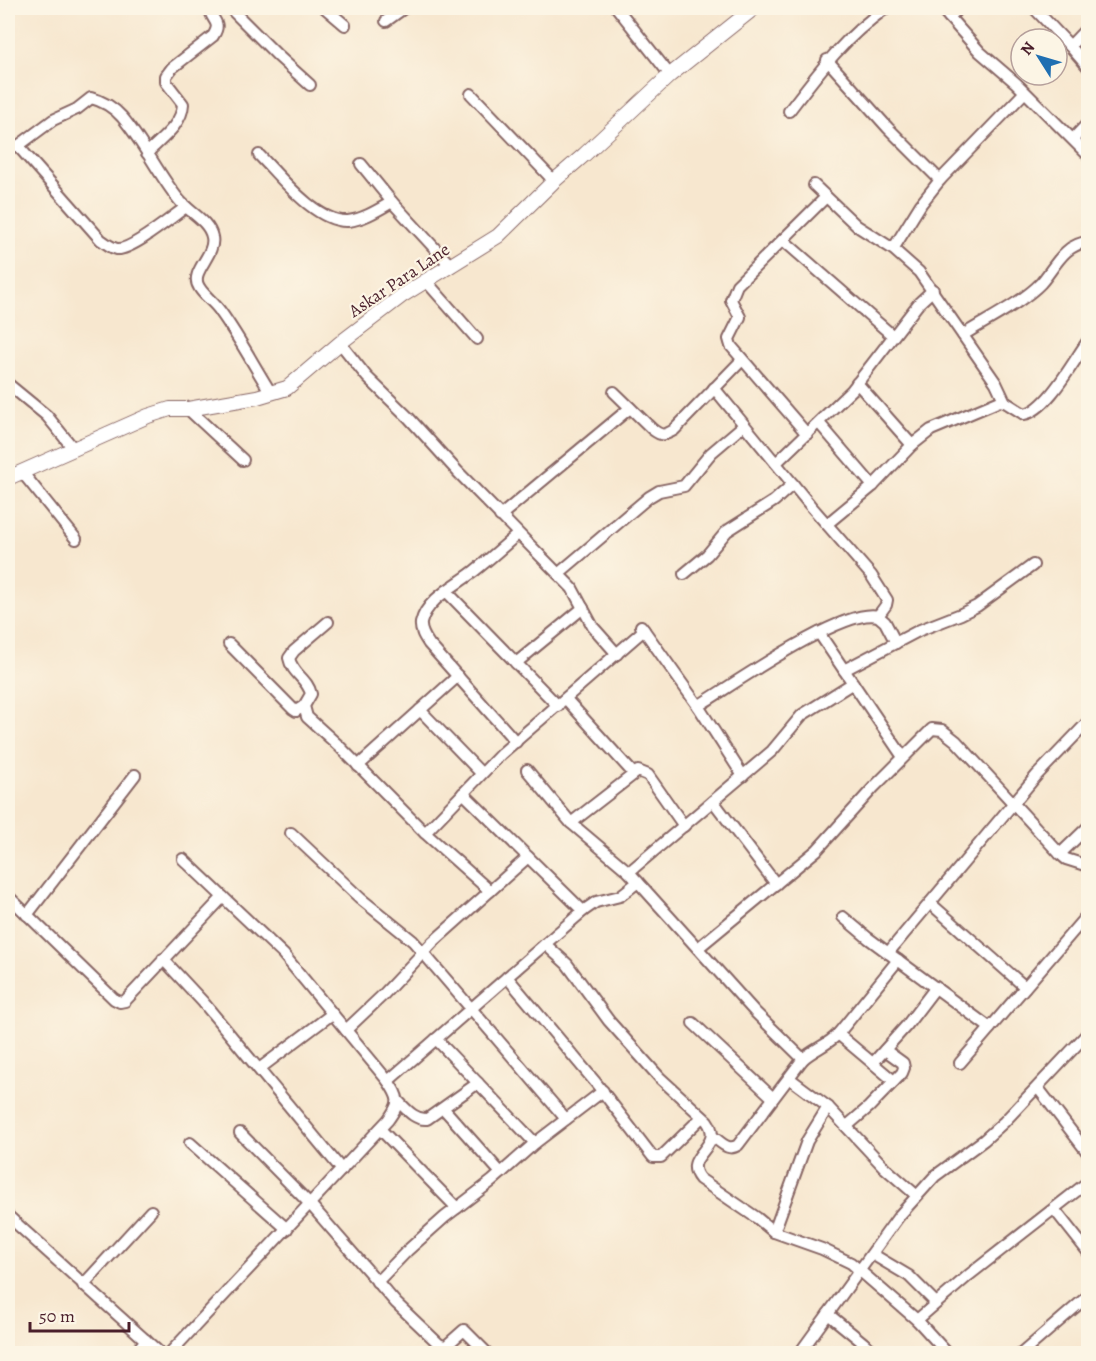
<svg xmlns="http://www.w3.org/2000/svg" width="1096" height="1361" font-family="Alegreya,serif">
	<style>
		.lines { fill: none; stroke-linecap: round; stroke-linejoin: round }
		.minor-casing { stroke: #876564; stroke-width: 14 }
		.tertiary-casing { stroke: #876564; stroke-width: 16 }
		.minor { stroke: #fff; stroke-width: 10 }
		.tertiary { stroke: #fff; stroke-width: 14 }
		.labels { text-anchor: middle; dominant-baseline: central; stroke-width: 4.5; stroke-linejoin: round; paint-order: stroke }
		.street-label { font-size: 18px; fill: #4a1f2b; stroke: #fcf5e5 }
	</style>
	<rect width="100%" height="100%" fill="#fcf5e5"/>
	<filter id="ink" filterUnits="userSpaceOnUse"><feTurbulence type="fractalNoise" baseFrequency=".0167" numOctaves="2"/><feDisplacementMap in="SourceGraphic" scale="12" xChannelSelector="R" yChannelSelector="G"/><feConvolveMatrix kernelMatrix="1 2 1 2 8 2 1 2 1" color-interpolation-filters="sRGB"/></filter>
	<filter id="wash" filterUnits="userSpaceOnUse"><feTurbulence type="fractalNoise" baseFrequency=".008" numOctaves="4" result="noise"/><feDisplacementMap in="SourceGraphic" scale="24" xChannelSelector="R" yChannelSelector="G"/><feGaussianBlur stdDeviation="1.35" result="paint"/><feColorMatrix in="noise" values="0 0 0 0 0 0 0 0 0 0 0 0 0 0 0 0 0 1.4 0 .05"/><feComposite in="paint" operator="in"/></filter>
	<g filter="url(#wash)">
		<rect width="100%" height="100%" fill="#f7e7cf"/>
	</g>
	<g filter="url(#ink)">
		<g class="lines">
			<defs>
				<g id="minor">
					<polyline points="230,8 278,56 310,85"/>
					<polyline points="325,8 345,25"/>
					<polyline points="617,8 670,75"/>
					<polyline points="941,8 980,52 1016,83 1088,155"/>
					<polyline points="1034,8 1070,46"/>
					<polyline points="949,17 959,8"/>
					<polyline points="386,21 404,8"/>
					<polyline points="1088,27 1070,46 1088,67"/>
					<polyline points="827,60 888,128 940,180"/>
					<polyline points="471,94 554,181"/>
					<path d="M789,111C821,69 843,39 886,8"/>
					<polyline points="1073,139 1088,123"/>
					<path d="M8,145L18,146L53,120L77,109L91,98C103,101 114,108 122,117C144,143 158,174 179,200C189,212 209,221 212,237C216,255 189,272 199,287C204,296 214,302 220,311C239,337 254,366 271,393"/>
					<path d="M18,146L101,240C106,243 111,248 117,249C131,251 173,216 186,207"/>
					<path d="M147,153C161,139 182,125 183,104L166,82V76L172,68L213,36C223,21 210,21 210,8"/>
					<path d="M259,155C280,176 316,223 348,221C364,219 378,210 392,202"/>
					<polyline points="361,164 392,202 451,266"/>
					<polyline points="814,185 857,226 893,249 919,272 996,383 1005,402"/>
					<polyline points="783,240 893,336"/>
					<polyline points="893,249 921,204 940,180 1024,93"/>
					<polyline points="426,281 477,339"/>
					<path d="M963,335C985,321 1023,302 1041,283C1055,267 1064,244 1088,242"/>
					<polyline points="340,343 367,377 409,418 458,472 572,588 593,627 617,654"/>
					<polyline points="857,383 912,445"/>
					<polyline points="8,384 47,416 73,448"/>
					<polyline points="714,388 810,505 871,575 887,600 886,605 878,616"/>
					<path d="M614,392L652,429C661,436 664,436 674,430L742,360"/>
					<polyline points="188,409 243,460"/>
					<polyline points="819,423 873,486"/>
					<polyline points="807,434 731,346 729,339 740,317 731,300 737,285 826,197"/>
					<polyline points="776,463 852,390 919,303 933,290"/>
					<polyline points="22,472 76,539"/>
					<polyline points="500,516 630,408"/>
					<path d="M827,524L873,486L912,445L931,430L1000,401L1005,402L1024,414C1047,411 1074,360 1088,341"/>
					<polyline points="558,574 649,497 659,491 684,486 711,453 744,425"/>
					<polyline points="684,574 707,555 727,531 774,501 793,484"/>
					<polyline points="446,591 558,706"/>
					<path d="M328,622L294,651L289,658C292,674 308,679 311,694L304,706L307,717L339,746L425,833L490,891"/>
					<polyline points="641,626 698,706 743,776"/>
					<polyline points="819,633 903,757"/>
					<polyline points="229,644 293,709 296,711 304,706"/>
					<polyline points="516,663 583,608"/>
					<polyline points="844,670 920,630 961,614 977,606 1033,565"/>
					<polyline points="566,699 633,773"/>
					<path d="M698,706C731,686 843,607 878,616L885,622L896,643"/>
					<polyline points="420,710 481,773"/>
					<path d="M516,742L429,644C425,638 420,631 421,623C427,597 460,584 478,568C492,557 505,545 518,534"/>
					<polyline points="358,766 458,676"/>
					<polyline points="527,770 571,823 629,872 755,1012 803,1059"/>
					<polyline points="463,793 583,911"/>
					<polyline points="713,801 776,884"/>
					<polyline points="571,823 638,771 648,775 684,826"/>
					<polyline points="291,833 361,899 413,941 566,1119"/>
					<polyline points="425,833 501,754 644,630"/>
					<polyline points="1060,854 1088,827"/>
					<polyline points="629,872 772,751 802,715 853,683"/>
					<polyline points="8,896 114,999 120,1002 125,1001 223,897"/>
					<polyline points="930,903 1025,987"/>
					<polyline points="27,915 135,775"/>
					<polyline points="843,917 868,938 990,1028"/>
					<path d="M545,944L567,964L609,1021L660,1078L707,1121C726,1148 680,1155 700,1179L757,1218L774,1232L822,1249L851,1263L917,1320L948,1354"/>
					<polyline points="698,948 817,850 874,787 932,729 942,730 956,741 1060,854 1066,859 1088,866"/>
					<polyline points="888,953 1037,775 1088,722"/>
					<polyline points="163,959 203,1002 342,1170"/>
					<polyline points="507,977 596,1083 653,1157 661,1157 702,1117"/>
					<polyline points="693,1023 773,1098"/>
					<polyline points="346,1030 383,995 433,942 528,857"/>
					<polyline points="838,1034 894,1081"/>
					<polyline points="436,1039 535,1143"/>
					<polyline points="873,1063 907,1025 936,987"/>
					<polyline points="960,1063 1088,914"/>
					<polyline points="259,1069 332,1014"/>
					<polyline points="789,1078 828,1107 885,1168 916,1195"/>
					<polyline points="388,1081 583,911 596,902 620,896 638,882"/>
					<polyline points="1038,1088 1088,1153"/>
					<path d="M399,1102C407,1110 415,1120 427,1119L478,1083"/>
					<polyline points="444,1109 501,1173"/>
					<polyline points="847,1126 869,1107 902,1073 904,1068 903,1063 885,1050"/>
					<polyline points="380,1129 457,1208"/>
					<polyline points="240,1133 310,1204 396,1303 439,1344 443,1346 447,1345 464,1330 488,1354"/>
					<path d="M712,1136C721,1142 728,1152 738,1145L803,1059C814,1049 828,1045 838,1034L898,960"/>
					<polyline points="190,1143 287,1229"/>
					<polyline points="1054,1209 1088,1252"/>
					<polyline points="8,1216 161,1354"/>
					<polyline points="774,1232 807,1141 828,1107"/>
					<polyline points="872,1254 909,1276 936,1303"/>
					<polyline points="377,1282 408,1250 445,1217 492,1181 535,1143 603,1091"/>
					<polyline points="83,1285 151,1211"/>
					<polyline points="828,1314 877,1354"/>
					<polyline points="917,1320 969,1275 1088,1182"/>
					<polyline points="134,1354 146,1340"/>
					<path d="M169,1354L388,1120C401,1102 400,1099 388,1081L283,954L183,859"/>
					<polyline points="799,1354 899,1216 935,1176 984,1140 1004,1122 1088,1033"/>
					<polyline points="1021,1354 1088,1296"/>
				</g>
				<polyline id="tertiary" points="8,478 148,416 170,409 188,409 257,397 287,388 340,343 403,295 498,236 554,181 584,155 670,75 754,8"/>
			</defs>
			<!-- minor casing -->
			<use href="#minor" class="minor-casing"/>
			<!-- tertiary casing -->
			<use href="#tertiary" class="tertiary-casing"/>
			<!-- minor -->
			<use href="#minor" class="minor"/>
			<!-- tertiary -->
			<use href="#tertiary" class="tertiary"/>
		</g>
	</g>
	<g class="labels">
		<!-- street labels -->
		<g class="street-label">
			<text transform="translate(399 280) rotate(-34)">Askar Para Lane</text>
		</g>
	</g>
	<!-- margin -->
	<rect width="1096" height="1361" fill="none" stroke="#fcf5e5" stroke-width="30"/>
	<!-- north arrow -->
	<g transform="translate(1039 57) rotate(307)"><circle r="28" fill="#fcf5e5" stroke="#b59f9b" stroke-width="1.5"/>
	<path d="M0-4.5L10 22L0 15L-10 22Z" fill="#1f6fb2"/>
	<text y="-9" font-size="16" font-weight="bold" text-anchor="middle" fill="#4a1f2b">N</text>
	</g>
	<!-- scale -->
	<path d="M30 1322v9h99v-9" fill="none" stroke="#4a1f2b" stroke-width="3"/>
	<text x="39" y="1322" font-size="18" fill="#4a1f2b" stroke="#fcf5e5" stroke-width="4.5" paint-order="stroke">50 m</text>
</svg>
